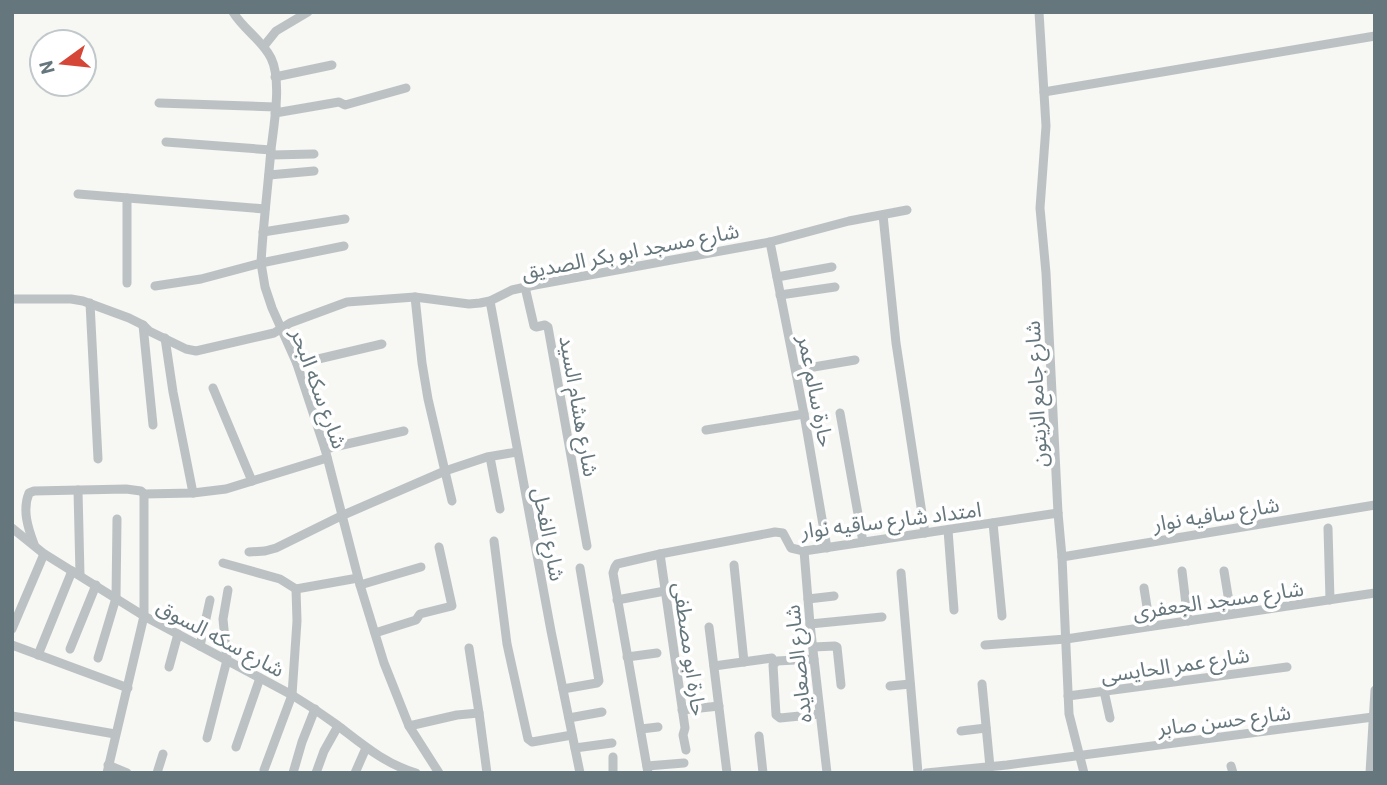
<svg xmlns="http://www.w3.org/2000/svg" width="1387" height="785" font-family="Barlow,'Noto Sans Arabic',sans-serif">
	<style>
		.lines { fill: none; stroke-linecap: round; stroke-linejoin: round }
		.minor { stroke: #bcc2c4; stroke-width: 9 }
		.labels { text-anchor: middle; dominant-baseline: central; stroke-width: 7; stroke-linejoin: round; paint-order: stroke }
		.street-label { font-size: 21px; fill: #65767d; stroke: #fff }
	</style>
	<rect width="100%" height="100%" fill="#f7f7f4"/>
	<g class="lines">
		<!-- minor -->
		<g class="minor">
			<path d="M233,12C243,29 262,40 271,58C282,80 274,125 271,149C268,187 263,225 261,263L265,287L272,308L297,364L325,449L360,585L384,663L409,726L439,773"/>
			<polyline points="1039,12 1046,126 1040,208 1046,273 1058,513 1062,557 1069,714 1084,773"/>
			<polyline points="264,46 276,31 308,12"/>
			<polyline points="275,77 332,65"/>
			<polyline points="1044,92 1375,36"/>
			<polyline points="159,103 276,107"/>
			<polyline points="275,113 339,102 345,105 406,88"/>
			<polyline points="166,142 271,150"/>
			<polyline points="271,155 314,154"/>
			<polyline points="269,175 314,171"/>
			<polyline points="78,194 265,209"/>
			<polyline points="883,215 896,343 925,533"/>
			<polyline points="263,232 345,219"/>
			<polyline points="770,242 804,414 827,548"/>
			<polyline points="777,277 832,267"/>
			<polyline points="127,283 127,198"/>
			<polyline points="155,286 201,279 261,263 344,246"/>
			<polyline points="525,287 534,326 536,327 545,325 548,327 587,546"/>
			<polyline points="780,295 835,287"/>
			<polyline points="415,297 422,363 428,399 452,501"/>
			<polyline points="12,299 71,299 83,301 129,318 143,325 149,331 186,349 196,351 274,333 290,323 347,302 415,297 469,304 480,303 490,301 512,290 535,285 770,242 849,221 907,210"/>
			<polyline points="490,301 551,631 580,773"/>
			<polyline points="90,303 98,459"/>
			<polyline points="143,325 153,425"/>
			<polyline points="165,338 173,392 193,493"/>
			<polyline points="297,364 382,344"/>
			<polyline points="796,370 855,360"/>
			<polyline points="213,388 252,481"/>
			<polyline points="840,413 863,542"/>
			<polyline points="706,430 804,414"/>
			<polyline points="325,449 404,431"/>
			<polyline points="490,457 500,509"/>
			<polyline points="78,490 80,575"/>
			<polyline points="993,523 1002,616"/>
			<path d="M12,528L43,553L144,616L292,695C307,704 322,714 337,725C362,744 385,764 416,773"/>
			<polyline points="1328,528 1330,600"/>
			<polyline points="948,530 954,610"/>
			<polyline points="494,541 507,644 528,739 532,742 572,735"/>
			<path d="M34,544C28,528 22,510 29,493L34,491L126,489L141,491L144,494L193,493L226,489L327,458"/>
			<polyline points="804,551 810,624 827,773"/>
			<polyline points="249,552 265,551 276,548 341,516 445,471 487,457 517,452"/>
			<polyline points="660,554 685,728 683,735 686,750"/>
			<polyline points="1062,557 1375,505"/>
			<polyline points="223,563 280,579 296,589 358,578"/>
			<polyline points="734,565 744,662"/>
			<polyline points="1182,571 1188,621"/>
			<polyline points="1224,571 1231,614"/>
			<polyline points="901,573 918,773"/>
			<polyline points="360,585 421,567"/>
			<polyline points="1144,588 1150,626"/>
			<polyline points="808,599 834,596"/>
			<polyline points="617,600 665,591"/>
			<polyline points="810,624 882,617"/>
			<polyline points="709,627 727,773"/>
			<polyline points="12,629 44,554"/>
			<polyline points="375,633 416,620 420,614 452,606 439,547"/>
			<polyline points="12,645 128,688"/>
			<polyline points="985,645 1066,639 1375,593"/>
			<polyline points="200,646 210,600"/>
			<polyline points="813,647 835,646 837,647 841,685"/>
			<polyline points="469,648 479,713 487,773"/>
			<polyline points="70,649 96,585"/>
			<polyline points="38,655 72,571"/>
			<polyline points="627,657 657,653"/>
			<polyline points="98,658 116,598 117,519"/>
			<polyline points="814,659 777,661 773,665 776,715 780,718 820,714"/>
			<polyline points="714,666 772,658"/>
			<polyline points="169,667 178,634"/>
			<polyline points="982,684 990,767"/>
			<polyline points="890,686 910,684"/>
			<polyline points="563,689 597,683 599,681 580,568"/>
			<polyline points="1104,691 1110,718"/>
			<polyline points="1068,696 1287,667"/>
			<polyline points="682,710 719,706"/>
			<polyline points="12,716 115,734"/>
			<polyline points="569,718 602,712"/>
			<polyline points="409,726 457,715 479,713"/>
			<polyline points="641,729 658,727"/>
			<polyline points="961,731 986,728"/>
			<polyline points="759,736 763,773"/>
			<polyline points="207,738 227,660 223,619 228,590"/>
			<polyline points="236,747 260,678"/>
			<polyline points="575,748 612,743"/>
			<polyline points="613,757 613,773"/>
			<polyline points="108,765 127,773"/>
			<polyline points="647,766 684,763"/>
			<polyline points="1231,766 1233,773"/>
			<polyline points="264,770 292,695 297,621 296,589"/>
			<polyline points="107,773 144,616 144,494"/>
			<polyline points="157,773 163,754"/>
			<polyline points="293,773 302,742 315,709"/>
			<polyline points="316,773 324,751 338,726"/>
			<polyline points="355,773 366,748"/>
			<polyline points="648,773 613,573 615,567 617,564 660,554 775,532 783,533 791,548 804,551 1058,513"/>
			<polyline points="926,773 1007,765 1373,717"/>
			<polyline points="1370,773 1375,690"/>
		</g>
	</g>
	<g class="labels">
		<!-- street labels -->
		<g class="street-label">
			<text transform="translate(630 250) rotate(-11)">شارع مسجد ابو بكر الصديق</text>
			<text transform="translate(320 388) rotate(70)">شارع سكه البحر</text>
			<text transform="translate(817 391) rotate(79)">حارة سالم عمر</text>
			<text transform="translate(1035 394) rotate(-93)">شارع جامع الزيتون</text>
			<text transform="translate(580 406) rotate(80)">شارع هشام السيد</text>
			<text transform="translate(1216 513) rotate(-9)">شارع سافيه نوار</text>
			<text transform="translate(891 519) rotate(-7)">امتداد شارع ساقيه نوار</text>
			<text transform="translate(550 534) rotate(79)">شارع الفحل</text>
			<text transform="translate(1218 599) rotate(-8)">شارع مسجد الجعفرى</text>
			<text transform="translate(221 637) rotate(28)">شارع سكه السوق</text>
			<text transform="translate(691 649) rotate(82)">حارة ابو مصطفى</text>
			<text transform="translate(797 664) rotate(-96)">شارع الصعايده</text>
			<text transform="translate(1175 664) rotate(-8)">شارع عمر الحايسى</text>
			<text transform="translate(1224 719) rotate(-7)">شارع حسن صابر</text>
		</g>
	</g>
	<!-- border -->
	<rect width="1387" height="785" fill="none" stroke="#65767d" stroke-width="28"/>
	<!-- north arrow -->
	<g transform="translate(63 63) rotate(255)"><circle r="33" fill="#ffffff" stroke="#c1c8cb" stroke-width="2"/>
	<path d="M0-5L12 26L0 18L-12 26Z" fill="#d54637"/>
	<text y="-10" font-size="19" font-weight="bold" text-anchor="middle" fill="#65767d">N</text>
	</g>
</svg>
